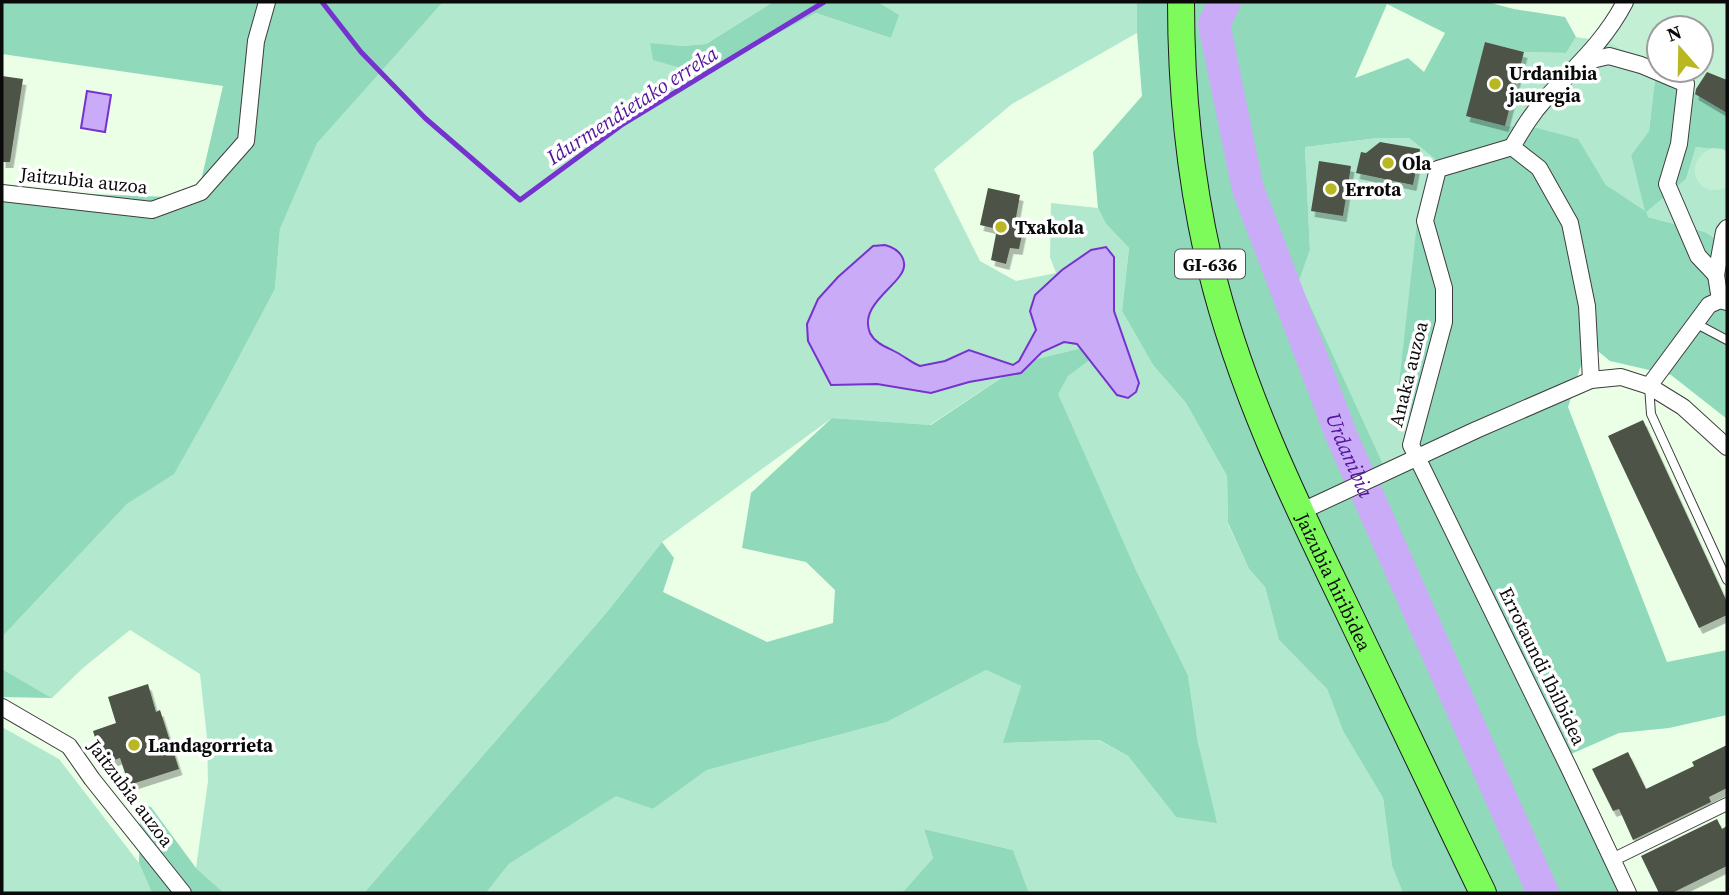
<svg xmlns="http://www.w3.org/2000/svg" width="1729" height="895" font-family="'Source Serif 4',serif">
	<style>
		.green { fill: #b2e9ce }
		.forest { fill: #91d9bb; fill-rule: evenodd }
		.pitch { fill: #c3f0d4; fill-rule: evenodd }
		.water { fill: #caabf7; stroke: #7632ce; stroke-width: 2 }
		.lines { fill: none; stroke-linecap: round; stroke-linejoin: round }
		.stream { stroke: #7632ce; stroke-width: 5 }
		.river { stroke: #caabf7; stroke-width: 32 }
		.building { fill: #4d5346; filter: url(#shadow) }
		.service-casing { stroke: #3d3d3d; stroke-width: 10 }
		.pedestrian-casing { stroke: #3d3d3d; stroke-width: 14 }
		.minor-casing { stroke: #3d3d3d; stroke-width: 18 }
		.primary-casing { stroke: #1b1b1b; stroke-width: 28 }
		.service { stroke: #fff; stroke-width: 8 }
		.pedestrian { stroke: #fff; stroke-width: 12 }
		.minor { stroke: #fff; stroke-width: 16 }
		.primary { stroke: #7dfb5b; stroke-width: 26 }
		.poi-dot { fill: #bab822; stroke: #fff; stroke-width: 2.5 }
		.labels { text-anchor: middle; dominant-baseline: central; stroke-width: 7; stroke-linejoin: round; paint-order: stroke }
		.shield { fill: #fff; stroke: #545454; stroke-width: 2 }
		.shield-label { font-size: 18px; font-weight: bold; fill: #0a0a0a }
		.poi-label { font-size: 19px; font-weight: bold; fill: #0a0a0a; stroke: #fff; text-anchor: start }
		.street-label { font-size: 19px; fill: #0a0a0a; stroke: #fff }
		.water-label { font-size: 21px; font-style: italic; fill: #54139c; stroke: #fff }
	</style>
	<defs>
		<filter id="shadow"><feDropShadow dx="3.5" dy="6" stdDeviation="0" flood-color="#0004"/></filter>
	</defs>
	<rect width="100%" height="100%" fill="#ebffe7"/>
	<!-- green -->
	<g class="green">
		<polygon points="443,2 773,2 706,44 682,46 650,44 702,74 816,13 891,38 898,15 878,2 1137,2 1137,33 1012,104 934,169 980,261 1016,281 1056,273 1050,257 1051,203 1098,208 1106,224 1129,248 1122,311 1153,365 1186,403 1227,476 1228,524 1249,569 1265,587 1279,640 1327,689 1343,731 1383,798 1392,866 1403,893 1029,893 1013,850 924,829 933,858 902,893 486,893 509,864 616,795 653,809 707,770 887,722 986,670 1021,686 1004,743 1098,740 1128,756 1176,817 1198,743 1188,675 1136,570 1057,394 1067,376 1089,361 1025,362 930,425 832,418 662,542 607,612 364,893 224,893 196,868 208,781 207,738 200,674 130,630 83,668 52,698 2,669 2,637 127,504 174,473 221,391 275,289 280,229 317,142"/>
		<polygon points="1576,37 1610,42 1656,70 1649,131 1631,155 1646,211 1686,179 1696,147 1727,151 1727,246 1705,232 1648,217 1606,185 1577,139 1505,126 1524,52 1566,53"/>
		<polygon points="1378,138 1409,138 1435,159 1418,214 1414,423 1417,458 1386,472 1299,281 1310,250 1305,147"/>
		<polygon points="2,727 59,759 139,863 152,893 2,893"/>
	</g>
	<!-- forest -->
	<g class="forest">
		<polygon points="2,2 443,2 317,143 280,229 275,289 221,391 174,474 127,504 2,637 2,195 32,192 197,198 223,86 2,54"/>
		<polygon points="773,2 878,2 899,15 891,38 816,13 702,74 653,60 650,43 682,46 706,44"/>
		<path d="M1137,2H1487L1514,9L1565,17L1576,37L1566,53L1524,52L1485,42L1505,126L1537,128L1578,139L1606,185L1645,211L1631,155L1649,131L1656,70L1727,113V151L1696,147L1686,179L1646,212L1648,217L1705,232L1727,246V419L1671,375L1610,361L1588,343L1568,407L1667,662L1727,650V715L1669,728L1619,733L1562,758L1626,893H1403L1392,866L1383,798L1343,731L1327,689L1279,640L1265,587L1249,569L1228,523L1227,476L1186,403L1153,365L1122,311L1129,248L1106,224L1098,208L1093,152L1142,96L1137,33ZM1387,4L1445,33L1424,72L1408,58L1355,78ZM1378,138H1409L1435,159L1418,214L1398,393L1414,423L1417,458L1386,471L1299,281L1310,250L1305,147Z"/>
		<polygon points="1083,348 1090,360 1068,376 1058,394 1136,570 1188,675 1198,743 1217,823 1176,817 1128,756 1099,740 1003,743 1021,686 986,670 887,722 707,770 653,809 616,796 509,864 486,893 364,893 607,612 662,542 674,558 663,592 767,642 833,623 835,590 806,562 742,548 751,493 832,418 931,425 1025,362"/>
		<polygon points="2,669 52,698 2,697"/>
		<polygon points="140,804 151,807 196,868 224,893 152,893 139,863"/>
		<polygon points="924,829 1013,850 1029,893 902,893 933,858"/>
	</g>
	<!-- pitch -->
	<g class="pitch">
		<path d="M1631,2H1727V80L1707,72L1694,93L1610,42ZM1659,28H1701V70H1659Z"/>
		<path d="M1712,148L1723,149L1727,152V187C1697,201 1680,162 1712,148Z"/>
	</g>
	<!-- water -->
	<g class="water">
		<polygon points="87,91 111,95 105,132 81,128"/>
		<path d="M885,245C900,249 911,262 899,277C888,292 860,309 870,333C876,345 890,348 901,355C908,359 912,363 920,366L945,361L969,350L1013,365L1019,361L1036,330L1030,311L1035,295L1062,270L1091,250L1106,247L1114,257V311L1139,383L1136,392L1128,398L1117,395L1077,344L1064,342L1042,352L1021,373L969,382L931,393L877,384L831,385L808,341L807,324L818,299L838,277L873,246Z"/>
	</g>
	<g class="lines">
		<!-- stream -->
		<polyline class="stream" points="322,2 361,52 425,118 520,200 623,124 824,2"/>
		<!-- river -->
		<path class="river" id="s1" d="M1225,2L1214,24L1248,189L1342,437L1543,893"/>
	</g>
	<!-- building -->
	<g class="building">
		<polygon points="1485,42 1524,52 1505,126 1466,116"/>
		<polygon points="1707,72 1727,80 1727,113 1695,94 1696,89"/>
		<polygon points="2,76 23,79 10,162 2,162"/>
		<polygon points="1380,142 1420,149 1413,185 1356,173 1361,152 1366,153"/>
		<polygon points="1319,161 1351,166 1343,216 1311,211"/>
		<polygon points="988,188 1020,195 1014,229 1023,230 1019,249 1010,248 1006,264 991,260 997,229 980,225"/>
		<polygon points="1643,420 1727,602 1727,615 1699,628 1608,436"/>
		<polygon points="148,684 156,712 160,710 179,769 129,785 120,758 103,764 93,731 116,723 108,697"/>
		<polygon points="1727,745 1727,788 1709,797 1711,802 1633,840 1619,809 1613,811 1592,769 1628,752 1646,789 1694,766 1692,762"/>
		<polygon points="1717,819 1722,829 1727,826 1727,866 1672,893 1659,893 1641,856"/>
	</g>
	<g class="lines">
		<defs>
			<g id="service">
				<polyline points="1695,323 1727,340"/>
				<polyline points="1649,386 1651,414 1727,580"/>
			</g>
			<polyline id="pedestrian" points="1612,860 1727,804"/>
			<g id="minor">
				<polyline points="1583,62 1609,56 1641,65 1686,84 1679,144 1667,184 1698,256 1716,275"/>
				<polyline points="1512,147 1438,169 1425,221 1444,288 1444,322 1411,445 1569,768 1628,893"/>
				<polyline points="2,193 152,210 201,192 246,141 256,41 267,2"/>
				<polyline points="1720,300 1716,275 1724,232 1727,228"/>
				<path d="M1591,380L1587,306L1570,223L1539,168L1512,147C1522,130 1532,113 1546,98C1576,66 1604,42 1625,2"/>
				<polyline points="1649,386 1709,305 1720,300 1727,302"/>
				<polyline points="1300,512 1476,430 1591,380 1621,377 1649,386 1683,407 1727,447"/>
				<polyline points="2,707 69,746 92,779 183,893"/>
			</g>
			<g id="primary">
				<path id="s2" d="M1181,2C1181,92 1190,181 1211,269C1240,388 1293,498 1346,607C1392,703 1437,798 1483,893"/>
			</g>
		</defs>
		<!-- service casing -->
		<use href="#service" class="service-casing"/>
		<!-- pedestrian casing -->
		<use href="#pedestrian" class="pedestrian-casing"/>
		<!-- minor casing -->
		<use href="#minor" class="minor-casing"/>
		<!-- primary casing -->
		<use href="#primary" class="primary-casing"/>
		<!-- service -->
		<use href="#service" class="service"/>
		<!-- pedestrian -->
		<use href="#pedestrian" class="pedestrian"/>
		<!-- minor -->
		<use href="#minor" class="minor"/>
		<!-- primary -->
		<use href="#primary" class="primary"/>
	</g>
	<!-- markers -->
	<g class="poi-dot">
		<circle cx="1495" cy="84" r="7"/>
		<circle cx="1388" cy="163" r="7"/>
		<circle cx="1331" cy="189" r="7"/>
		<circle cx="1001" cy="227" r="7"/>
		<circle cx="134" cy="745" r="7"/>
	</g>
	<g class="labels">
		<!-- shield labels -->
		<rect class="shield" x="1175" y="249.5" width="70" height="29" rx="5"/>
		<g class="shield-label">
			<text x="1210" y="264">GI-636</text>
		</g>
		<!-- poi labels -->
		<g class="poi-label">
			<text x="1509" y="73">Urdanibia<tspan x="1509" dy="22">jauregia</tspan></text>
			<text x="1402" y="163">Ola</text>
			<text x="1345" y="189">Errota</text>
			<text x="1015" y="227">Txakola</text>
			<text x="148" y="745">Landagorrieta</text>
		</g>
		<!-- street labels -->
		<g class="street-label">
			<text transform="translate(84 180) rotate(6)">Jaitzubia auzoa</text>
			<text transform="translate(1408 374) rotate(-76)">Anaka auzoa</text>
			<text stroke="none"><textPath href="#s2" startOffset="606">Jaizubia hiribidea</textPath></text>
			<text transform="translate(1543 666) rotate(64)">Errotaundi Ibilbidea</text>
			<text transform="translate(131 793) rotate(53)">Jaitzubia auzoa</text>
		</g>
		<!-- water labels -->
		<g class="water-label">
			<text transform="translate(632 105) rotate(-33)">Idurmendietako erreka</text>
			<text stroke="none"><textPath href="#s1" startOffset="478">Urdanibia</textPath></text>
		</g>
	</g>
	<!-- border -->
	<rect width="1729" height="895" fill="none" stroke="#0a0a0a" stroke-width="7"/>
	<!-- north arrow -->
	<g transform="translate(1680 49) rotate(340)"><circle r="33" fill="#ffffff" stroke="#9d9d9d" stroke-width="2"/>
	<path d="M0-5L12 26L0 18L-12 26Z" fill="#bab822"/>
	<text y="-10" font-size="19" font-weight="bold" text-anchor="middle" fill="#0a0a0a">N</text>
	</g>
</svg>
